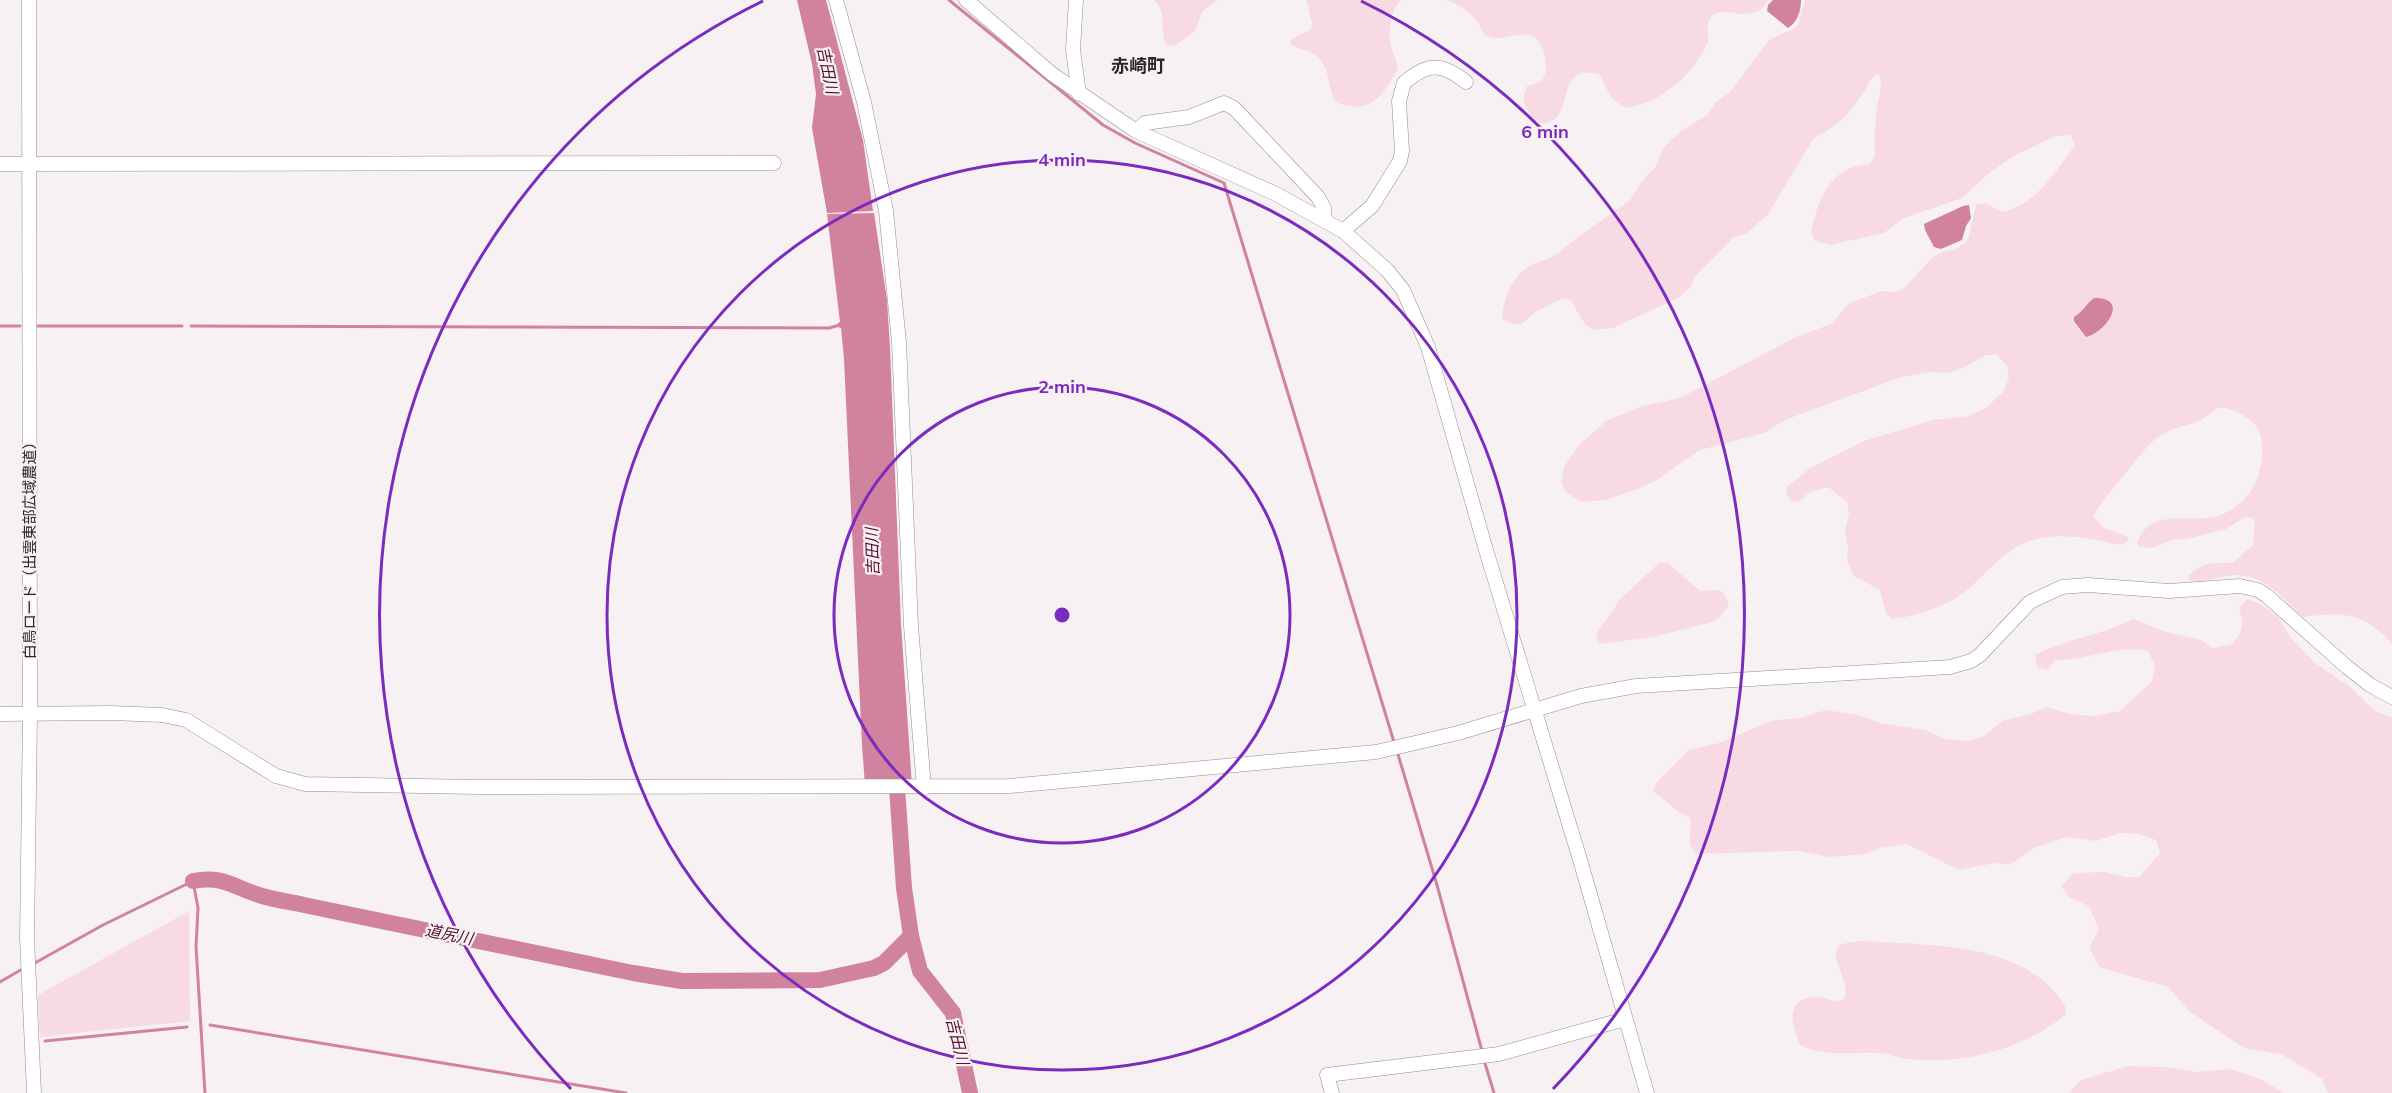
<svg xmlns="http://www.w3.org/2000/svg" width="2392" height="1093" font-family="Mulish,'Noto Sans JP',sans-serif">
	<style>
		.green { fill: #f8dae4 }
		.water { fill: #d1829f }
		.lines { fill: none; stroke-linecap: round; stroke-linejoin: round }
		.stream { stroke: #d1829f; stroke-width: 3 }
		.river { stroke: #d1829f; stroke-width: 16 }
		.minor-casing { stroke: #938c8e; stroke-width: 15 }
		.minor { stroke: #fff; stroke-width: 14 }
		.ring { fill: none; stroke: #7b2cbf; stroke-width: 3 }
		.labels { text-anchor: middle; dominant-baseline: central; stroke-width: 4.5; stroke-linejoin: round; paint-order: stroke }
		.street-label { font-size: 15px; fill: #292727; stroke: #f8f1f3 }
		.water-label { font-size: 16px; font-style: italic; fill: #571132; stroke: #f8f1f3 }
		.quarter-label { font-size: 18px; font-weight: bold; fill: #292727; stroke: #f8f1f3 }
		.centre { fill: #7b2cbf; stroke: #f8f1f3; stroke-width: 3 }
		.ring-label { font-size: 18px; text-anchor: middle; font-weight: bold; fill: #7b2cbf; stroke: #f8f1f3; stroke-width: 4.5; stroke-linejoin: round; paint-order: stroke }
	</style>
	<rect width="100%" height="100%" fill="#f8f1f3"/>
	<!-- green -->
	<g class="green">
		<path d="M1154,0H1218L1202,12L1195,31L1175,46L1166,45C1158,27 1169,16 1154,0Z"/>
		<path d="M1306,0H1401C1390,10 1388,32 1391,46C1393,54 1397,61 1398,69C1381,98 1370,116 1335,102C1327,86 1331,65 1314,54C1307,50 1298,49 1291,45L1290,41C1296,35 1304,34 1311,29L1312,23Z"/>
		<path d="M1447,0H1768L1761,10C1755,12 1749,14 1743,14C1733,14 1719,8 1711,17C1704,25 1711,36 1707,44C1692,76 1661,103 1625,108L1612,99L1599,74C1591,73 1582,71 1576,76C1561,85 1569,123 1543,123C1530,123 1527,109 1523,99L1527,86C1535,84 1543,83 1545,74C1547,66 1546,55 1542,47C1529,21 1505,45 1487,36C1481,33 1481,26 1477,21C1471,11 1457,5 1447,0Z"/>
		<path d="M1805,0H2392V644C2364,612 2343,612 2303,617C2281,596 2260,570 2226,576C2214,578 2202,583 2189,581L2188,576C2199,563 2216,562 2232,563L2253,545L2255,521L2250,517H2245L2226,529L2186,539L2172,540L2152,548L2139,547L2137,543C2150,506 2190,524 2217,516C2253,505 2266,471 2261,437C2259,422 2241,413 2229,409C2215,404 2212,415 2201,420C2191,425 2178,426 2167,432C2154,438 2146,448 2137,459C2122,478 2106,496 2093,516L2104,528L2128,537L2129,541L2121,545C2091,539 2060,531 2030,541C2003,550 1986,574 1965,592C1949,605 1914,617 1892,619L1886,613L1880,590L1854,576L1847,561L1848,549L1845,531L1849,513L1847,502L1828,487L1810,492L1798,502L1790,501L1786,491L1787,487L1810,468L1864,441L1933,420L1969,416L1986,408L2003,392L2009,378L2007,366L1997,355H1986L1965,367L1948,373L1930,372L1901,377L1785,420L1764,433L1700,450L1655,481L1638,489L1605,500L1582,502L1565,492L1561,481L1564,467L1578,446L1606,421L1642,406L1680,398L1796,337L1831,324L1849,303L1882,291L1896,292L1904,288L1934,256L1945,251L1958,248L1968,240L1976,204L1986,203L2002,212C2037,204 2055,172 2075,145L2070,135L2055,136L2012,157L1988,174L1962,198L1904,218L1884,233L1830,245L1815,241L1811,233C1818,199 1829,167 1869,164L1875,157C1874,142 1875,129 1876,114C1877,101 1883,90 1880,76L1877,74L1871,79L1863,94L1847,115L1830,129L1814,138L1768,214L1746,234L1734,237L1695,276L1690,288L1678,298L1613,328L1596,330L1586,326L1571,301L1566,298C1557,300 1547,306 1539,310C1524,319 1522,333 1502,318C1503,301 1512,276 1528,267C1542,259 1555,260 1566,246L1630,200L1643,180L1656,166L1663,148L1681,131L1707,115L1715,103L1730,92L1769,40L1795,28L1799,22Z"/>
		<path d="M1660,562L1668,563L1700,591C1717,591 1722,584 1729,605L1719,618L1712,622L1653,637L1601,644L1596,638C1599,624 1613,616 1617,602Z"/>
		<path d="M2247,599L2262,605L2279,618L2290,637L2315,663L2349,686L2375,711L2392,717V1093H2328L2322,1079L2283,1055L2244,1048L2217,1030L2189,1011L2168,987L2099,967L2089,947L2099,930L2089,906L2070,898L2061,886L2074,873L2105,872L2126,877H2139L2160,853L2156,840L2139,834L2120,833L2096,841L2067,837L2034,848L2009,865L1995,863L1959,870L1907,844L1880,848L1865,854L1830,857L1798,851L1697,854C1684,843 1693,833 1690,818L1679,812L1653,791L1657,782L1689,750L1719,743L1771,721L1800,718L1826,710L1858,715L1880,723L1926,730L1944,739L1968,741L1984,736L2004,720L2031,714L2047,707L2070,714L2095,716L2120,711L2152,681L2155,666L2148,651C2114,644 2087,662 2055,660L2047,670L2037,667L2035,655C2066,639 2102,635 2133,619L2163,631L2201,640L2213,648L2232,644C2244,630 2244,625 2239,608Z"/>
		<polygon points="189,911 190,1021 40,1037 38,995"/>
		<path d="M1862,941C1922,945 2011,942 2054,991C2060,998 2068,1005 2065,1015C2024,1049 1962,1065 1909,1059C1898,1058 1888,1053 1877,1053C1852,1052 1823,1057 1800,1045C1791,1025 1785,998 1816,997C1827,997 1834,1004 1844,999C1851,983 1829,956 1838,947C1843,942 1855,942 1862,941Z"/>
		<polygon points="2128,1066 2166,1067 2198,1072 2231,1069 2262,1080 2284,1093 2069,1093 2081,1080"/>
	</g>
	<!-- water -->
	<g class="water">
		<polygon points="797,0 826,0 863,140 873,211 827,213 812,128 816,94 812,64"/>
		<path d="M1773,0H1801C1801,11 1797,23 1788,28L1767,11L1768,5Z"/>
		<polygon points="1969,205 1971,218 1966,226 1962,240 1941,249 1934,247 1925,230 1924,224 1963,206"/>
		<polygon points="874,213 887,300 890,348 901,624 912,786 865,785 862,745 844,359 841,328 838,327 838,323 840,322 827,214"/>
		<path d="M2094,298C2130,297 2107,332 2086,337L2074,321V317C2083,312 2086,304 2094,298Z"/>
	</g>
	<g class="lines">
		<!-- stream -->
		<g class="stream">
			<polyline points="949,0 1103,125 1135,143 1224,183 1394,742"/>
			<polyline points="0,326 20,326"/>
			<polyline points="38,326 182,326"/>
			<polyline points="191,326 829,328 840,325"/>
			<polyline points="1397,751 1437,885 1482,1051"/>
			<polyline points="33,964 103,925 193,881 198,908 196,947 205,1093"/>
			<polyline points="0,982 24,968"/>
			<polyline points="210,1025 626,1093"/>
			<polyline points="45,1041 187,1027"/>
			<polyline points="1484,1060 1494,1093"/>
		</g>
		<!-- river -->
		<g class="river">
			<polyline points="896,773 904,888 911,936 920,971 953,1013 970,1093"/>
			<path d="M193,881C225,875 234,888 262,896C276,900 290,902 304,905L633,973L682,981L820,980L874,968L884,963L911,936"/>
		</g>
		<defs>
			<g id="minor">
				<polyline points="29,0 30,714 27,938 34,1093"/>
				<polyline points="836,0 864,102 886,211 899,342 911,626 924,788"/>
				<polyline points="966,0 1052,74 1136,131 1274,193 1343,231 1387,270 1403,290 1428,347 1486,550 1581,863 1647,1093"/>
				<polyline points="1076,0 1073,50 1079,94"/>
				<polyline points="1136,131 1145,123 1189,117 1224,103 1234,108 1318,197 1324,208 1325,220"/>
				<polyline points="0,164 774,163"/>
				<path d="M1343,231L1372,206L1400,161L1402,151L1399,101L1404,83C1428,62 1442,63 1466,82"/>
				<polyline points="0,714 111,713 162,715 186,720 276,776 305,784 479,787 1009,786 1376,752 1458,733 1581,696 1636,686 1950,667 1971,661 1980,655 2030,602 2062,587 2088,585 2169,591 2240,586 2258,590 2267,596 2347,667 2370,685 2392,697"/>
				<polyline points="1332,1093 1327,1075 1499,1054 1625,1019"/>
			</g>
		</defs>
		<!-- minor casing -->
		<use href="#minor" class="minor-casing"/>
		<!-- minor -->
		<use href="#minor" class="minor"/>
	</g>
	<!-- distance rings -->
	<g class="ring">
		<circle cx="1062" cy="615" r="228"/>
		<circle cx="1062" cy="615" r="455"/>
		<path d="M571 1089A683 683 0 0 1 763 1M1361 1A683 683 0 0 1 1553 1089"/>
	</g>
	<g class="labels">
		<!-- street labels -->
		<g class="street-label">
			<text transform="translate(29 547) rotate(-90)">白鳥ロード（出雲東部広域農道）</text>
		</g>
		<!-- water labels -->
		<g class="water-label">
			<text transform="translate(828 70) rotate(78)">吉田川</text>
			<text transform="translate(872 552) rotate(-92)">吉田川</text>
			<text transform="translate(449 934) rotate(11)">道尻川</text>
			<text transform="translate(958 1041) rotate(76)">吉田川</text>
		</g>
		<!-- quarter labels -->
		<g class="quarter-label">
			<text x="1138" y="65">赤崎町</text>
		</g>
	</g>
	<circle cx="1062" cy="615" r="9" class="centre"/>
	<g class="ring-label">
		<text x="1545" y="138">6 min</text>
		<text x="1062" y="166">4 min</text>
		<text x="1062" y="393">2 min</text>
	</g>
</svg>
